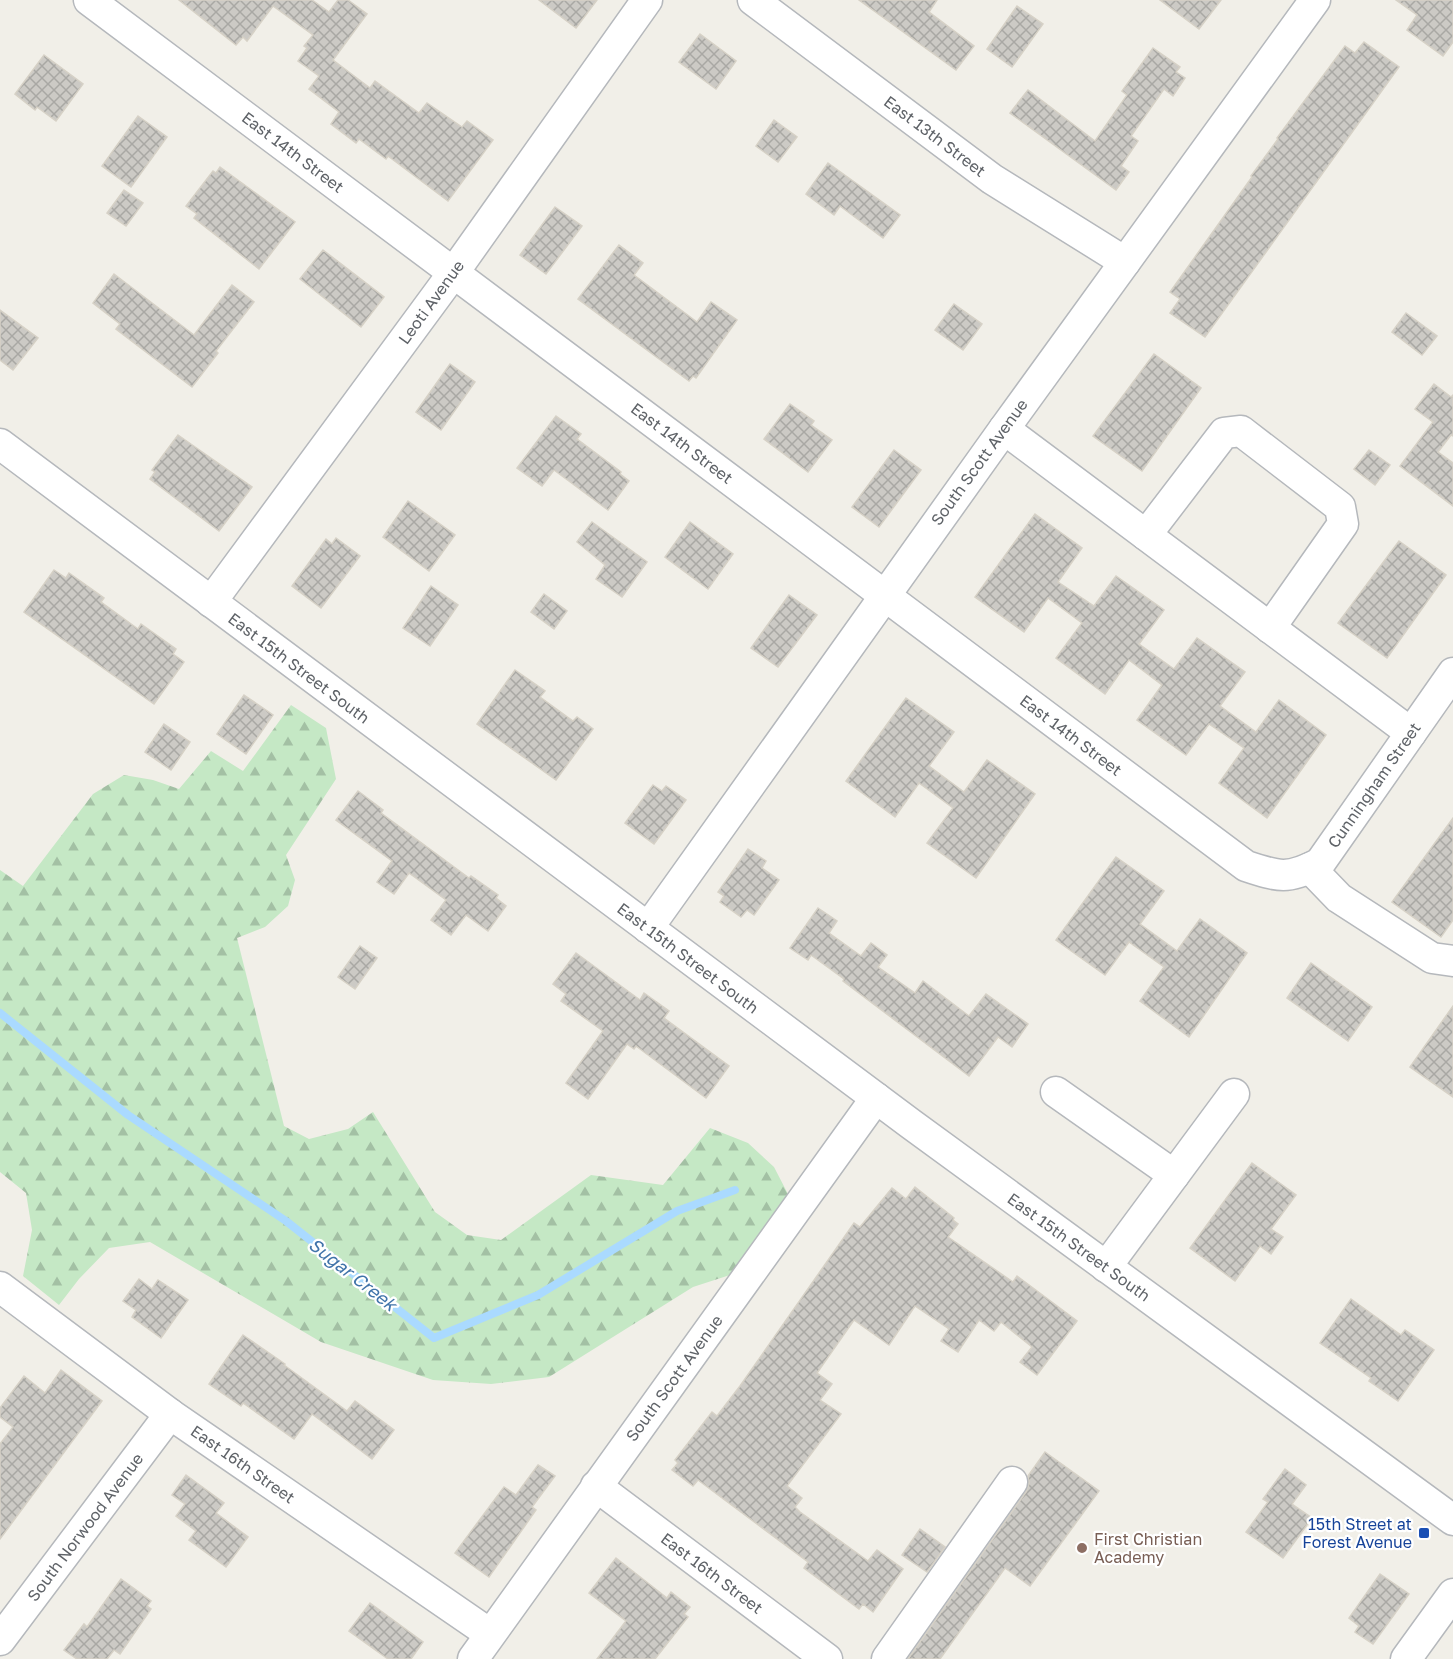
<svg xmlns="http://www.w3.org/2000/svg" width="1453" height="1659" font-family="'Golos Text',sans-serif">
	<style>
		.forest { fill: url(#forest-firs) }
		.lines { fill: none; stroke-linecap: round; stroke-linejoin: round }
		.stream { stroke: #aadaff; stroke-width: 8 }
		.building { fill: url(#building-cross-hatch); stroke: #d6d1c6; stroke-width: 1.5 }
		.minor-casing { stroke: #b5b8bc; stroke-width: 33 }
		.minor { stroke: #fff; stroke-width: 30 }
		.transit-dot { fill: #1a4fb4; stroke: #fff; stroke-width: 2 }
		.education-dot { fill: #8d6e63; stroke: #fff; stroke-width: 2 }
		.labels { text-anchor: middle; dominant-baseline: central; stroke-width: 4.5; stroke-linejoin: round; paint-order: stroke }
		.street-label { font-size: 16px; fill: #5f6368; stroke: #fff }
		.transit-label { font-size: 16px; fill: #164399; stroke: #fff; text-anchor: end }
		.education-label { font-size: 16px; fill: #785e54; stroke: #fff; text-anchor: start }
		.water-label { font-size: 18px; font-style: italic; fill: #4174aa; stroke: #fff }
	</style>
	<defs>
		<pattern id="forest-firs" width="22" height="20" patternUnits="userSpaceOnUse" patternTransform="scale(1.5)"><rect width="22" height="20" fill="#c5e8c5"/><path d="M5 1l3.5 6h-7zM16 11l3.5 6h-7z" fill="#a3c0a4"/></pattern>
		<pattern id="building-cross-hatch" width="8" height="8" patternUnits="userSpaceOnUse" patternTransform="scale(1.5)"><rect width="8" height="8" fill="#cccac5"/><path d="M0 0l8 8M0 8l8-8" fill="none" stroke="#a9a8a4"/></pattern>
	</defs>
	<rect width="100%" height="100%" fill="#f1efe8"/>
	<!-- forest -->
	<polygon class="forest" points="291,705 326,728 336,779 286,855 295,880 288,906 265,927 237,938 284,1126 309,1139 348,1129 373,1112 435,1212 467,1235 501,1240 591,1175 663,1185 710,1128 748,1143 774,1167 789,1196 733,1274 693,1287 549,1377 491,1384 433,1380 321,1342 150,1242 109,1248 79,1279 59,1305 23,1276 32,1230 26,1193 0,1172 0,870 23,886 93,794 124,775 153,780 179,789 211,751 243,771"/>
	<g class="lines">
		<!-- stream -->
		<polyline class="stream" points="0,1013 128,1115 286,1221 434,1338 538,1295 677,1211 735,1190"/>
	</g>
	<!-- building -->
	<g class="building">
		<polygon points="179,0 312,0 329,12 338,0 348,0 367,14 333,60 370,88 375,81 419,113 427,103 462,127 467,121 493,140 448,201 388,156 386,159 359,139 356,143 331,124 339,112 309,89 319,76 298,61 307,48 304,46 313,35 273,6 247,41 243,37 236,45"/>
		<polygon points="539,0 597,0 576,28"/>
		<polygon points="859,0 937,0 929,12 974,46 956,70"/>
		<polygon points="1160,0 1221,0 1199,29"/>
		<polygon points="1396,0 1453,0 1453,42 1443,56 1407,30 1417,15"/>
		<polygon points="1017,6 1043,24 1012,67 987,49"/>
		<polygon points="700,34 736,61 716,89 679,62"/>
		<polygon points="1364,42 1399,67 1205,337 1170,313 1180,299 1170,292 1252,177 1251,176 1278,139 1277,138 1345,46 1355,53"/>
		<polygon points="1153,48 1180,67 1176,72 1185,78 1173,96 1164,89 1131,136 1138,141 1121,166 1129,172 1116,190 1010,113 1028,90 1095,141 1127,95 1122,91"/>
		<polygon points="44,55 83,84 56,121 37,107 35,110 15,94"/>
		<polygon points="138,116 167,137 131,187 102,166"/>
		<polygon points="774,120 797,137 778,162 756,146"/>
		<polygon points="828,163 900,215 883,238 840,206 834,215 806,194"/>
		<polygon points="220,167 295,222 259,269 194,218 197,214 186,206 213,171 216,173"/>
		<polygon points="124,190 143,203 126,226 107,213"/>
		<polygon points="555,207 582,226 546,274 520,255"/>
		<polygon points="619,245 643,263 634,275 697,322 711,302 737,320 696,378 693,376 689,381 578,299"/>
		<polygon points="323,250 384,297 361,327 300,279"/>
		<polygon points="114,274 194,335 232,285 254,302 216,351 218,353 192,387 116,329 120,324 93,303"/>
		<polygon points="954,304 982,324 963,350 935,330"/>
		<polygon points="0,310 38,338 13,370 0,360"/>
		<polygon points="1406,313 1437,336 1422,355 1392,332"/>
		<polygon points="1154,354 1201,388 1142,471 1093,436"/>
		<polygon points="450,364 475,382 441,430 416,412"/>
		<polygon points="1434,384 1451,397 1453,395 1453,436 1451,435 1438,452 1453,463 1453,506 1400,466 1433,422 1415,409"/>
		<polygon points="790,404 814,421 811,425 832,440 808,472 764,439"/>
		<polygon points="556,416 581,434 577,439 621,472 620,474 629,481 608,510 554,470 542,486 517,468"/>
		<polygon points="178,435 252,487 219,531 150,479 155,472 152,470"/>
		<polygon points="894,450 921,470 879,527 852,507"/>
		<polygon points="1369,450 1390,465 1375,485 1354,469"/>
		<polygon points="408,501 455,535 429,571 383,537"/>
		<polygon points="1035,514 1082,548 1058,582 1094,606 1116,576 1164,610 1139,644 1174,669 1197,638 1245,672 1220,706 1256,732 1279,700 1326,735 1267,818 1219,783 1244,748 1209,724 1186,755 1137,720 1162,685 1129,660 1105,694 1056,658 1082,623 1048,598 1024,632 975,597"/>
		<polygon points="592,522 647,562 622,597 596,579 605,565 577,542"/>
		<polygon points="690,522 733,554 708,589 665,557"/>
		<polygon points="336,538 360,556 321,608 292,586 326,539 332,544"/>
		<polygon points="1399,541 1446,575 1387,658 1338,623"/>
		<polygon points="54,570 66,578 69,573 104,598 101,602 138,629 141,624 176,649 173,654 184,662 154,704 24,612"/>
		<polygon points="431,586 458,605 430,646 403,628"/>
		<polygon points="544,594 567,611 554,629 531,612"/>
		<polygon points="789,595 817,615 778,667 751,648"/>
		<polygon points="515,670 545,691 540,697 573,721 577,717 593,729 556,780 477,724"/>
		<polygon points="244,695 273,715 246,754 217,734"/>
		<polygon points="906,698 954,732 929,766 964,792 987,760 1035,794 976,878 927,843 953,808 919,783 895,817 846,781"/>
		<polygon points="164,724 190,742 171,770 145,752"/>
		<polygon points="653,785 662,791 666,786 686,800 654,844 625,823"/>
		<polygon points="358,791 383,810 381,813 469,878 471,876 498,895 496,898 506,906 488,931 466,915 451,935 431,920 446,900 409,873 394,894 377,882 392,861 336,820"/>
		<polygon points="1453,818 1453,920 1441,937 1392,902"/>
		<polygon points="748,849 766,861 762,868 779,880 754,915 747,910 741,917 720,902 724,896 718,892"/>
		<polygon points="1116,857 1164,891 1140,924 1177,951 1200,919 1247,953 1189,1037 1140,1001 1164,967 1129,942 1105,975 1056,940"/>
		<polygon points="818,908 837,921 829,933 861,956 871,943 887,955 878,967 915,993 923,981 969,1016 986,994 1028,1024 1012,1047 998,1037 969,1076 843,981 844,979 811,955 808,960 790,948"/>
		<polygon points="360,946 377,958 355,989 338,977"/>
		<polygon points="576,953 640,1000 644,993 669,1011 664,1018 729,1066 706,1098 636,1046 634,1049 627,1044 588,1099 566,1083 603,1031 561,1001 566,994 553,984"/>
		<polygon points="1311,963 1372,1007 1348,1041 1287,998"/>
		<polygon points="1453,1006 1453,1097 1410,1067"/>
		<polygon points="1252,1163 1296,1195 1271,1229 1283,1237 1271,1254 1260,1246 1235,1281 1190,1248"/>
		<polygon points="915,1187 954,1218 953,1220 958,1224 948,1237 1013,1282 1017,1276 1077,1321 1037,1375 1020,1362 1032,1347 1001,1322 994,1331 979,1320 958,1352 941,1341 949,1329 915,1306 889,1345 854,1320 817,1373 832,1384 820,1400 841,1414 787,1486 802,1498 795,1507 800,1512 868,1561 877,1550 903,1569 873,1612 863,1604 859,1609 804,1568 808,1562 698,1480 693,1486 672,1470 678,1463 675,1460 712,1412 717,1416 740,1386 854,1223 860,1227 892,1188 906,1199"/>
		<polygon points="139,1279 152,1289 158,1280 188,1300 161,1338 132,1317 136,1310 123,1301"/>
		<polygon points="1351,1299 1401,1335 1405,1330 1434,1350 1398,1401 1369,1381 1371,1378 1320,1343"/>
		<polygon points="243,1335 285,1364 284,1365 347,1411 355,1401 394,1430 372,1459 312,1414 294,1439 243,1403 241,1406 209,1384"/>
		<polygon points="61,1370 102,1401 0,1539 0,1444 13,1427 0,1417 0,1408 24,1376 45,1393"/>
		<polygon points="1045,1452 1099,1491 1030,1586 1005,1568 940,1659 908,1659 1026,1492 1029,1484 1028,1476"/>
		<polygon points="538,1465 555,1476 532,1507 536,1510 489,1577 455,1553 504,1487 516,1495"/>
		<polygon points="1285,1469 1306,1485 1292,1504 1312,1518 1283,1558 1246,1532 1268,1502 1263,1499"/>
		<polygon points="186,1475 224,1503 216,1513 248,1537 226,1567 189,1540 196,1531 176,1516 185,1504 172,1495"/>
		<polygon points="920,1529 945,1547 927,1572 902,1555"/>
		<polygon points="616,1558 667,1598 671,1592 690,1607 684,1614 688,1617 655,1659 597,1659 626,1621 589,1593"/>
		<polygon points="1380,1574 1409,1594 1373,1644 1355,1632 1359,1626 1349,1618"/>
		<polygon points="121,1579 151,1601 147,1606 151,1609 120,1654 114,1650 107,1659 77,1659 64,1650 84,1624 87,1627"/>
		<polygon points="370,1603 423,1642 411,1659 388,1659 349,1631"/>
	</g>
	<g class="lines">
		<defs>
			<g id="minor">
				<path d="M89,0L1246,866C1279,877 1288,880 1320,863L1453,673"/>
				<polyline points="753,0 992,179 1125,262"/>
				<polyline points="1004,429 1411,733"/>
				<polyline points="0,444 911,1124 1453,1520"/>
				<polyline points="1146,535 1224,433 1241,431 1340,507 1343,524 1270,628"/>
				<polyline points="211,602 454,272 647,0"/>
				<polyline points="1310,868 1339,898 1432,958 1453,961"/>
				<polyline points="648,928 1004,429 1315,0"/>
				<polyline points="1056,1092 1174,1175"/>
				<polyline points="1106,1267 1234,1094"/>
				<polyline points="0,1287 170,1414 490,1634"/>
				<polyline points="596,1486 827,1659"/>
				<polyline points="0,1640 170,1414"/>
				<polyline points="473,1659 876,1098"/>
				<polyline points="887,1659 1012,1482"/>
				<polyline points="1406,1659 1453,1594"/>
			</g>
		</defs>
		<!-- minor casing -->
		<use href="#minor" class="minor-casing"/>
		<!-- minor -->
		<use href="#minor" class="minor"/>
	</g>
	<!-- markers -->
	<rect class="transit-dot" x="1418" y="1527" width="12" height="12" rx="3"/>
	<circle class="education-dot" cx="1082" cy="1548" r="6"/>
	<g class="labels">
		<!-- street labels -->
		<g class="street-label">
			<text transform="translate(935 136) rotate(37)">East 13th Street</text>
			<text transform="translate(293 152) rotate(37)">East 14th Street</text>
			<text transform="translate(431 302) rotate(-54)">Leoti Avenue</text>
			<text transform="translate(682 443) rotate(37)">East 14th Street</text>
			<text transform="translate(979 462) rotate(-54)">South Scott Avenue</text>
			<text transform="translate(299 668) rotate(37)">East 15th Street South</text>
			<text transform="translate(1071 735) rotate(37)">East 14th Street</text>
			<text transform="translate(1374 785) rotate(-55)">Cunningham Street</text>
			<text transform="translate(688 958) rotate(37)">East 15th Street South</text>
			<text transform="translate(1079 1247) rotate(36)">East 15th Street South</text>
			<text transform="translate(674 1378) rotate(-54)">South Scott Avenue</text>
			<text transform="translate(243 1464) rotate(35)">East 16th Street</text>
			<text transform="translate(85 1527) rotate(-53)">South Norwood Avenue</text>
			<text transform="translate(712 1573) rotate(37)">East 16th Street</text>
		</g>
		<!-- transit labels -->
		<g class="transit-label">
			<text x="1412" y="1524">15th Street at<tspan x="1412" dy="18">Forest Avenue</tspan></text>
		</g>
		<!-- education labels -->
		<g class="education-label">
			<text x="1094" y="1539">First Christian<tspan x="1094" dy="18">Academy</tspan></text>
		</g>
		<!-- water labels -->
		<g class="water-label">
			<text transform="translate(353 1274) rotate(38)">Sugar Creek</text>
		</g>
	</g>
</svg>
